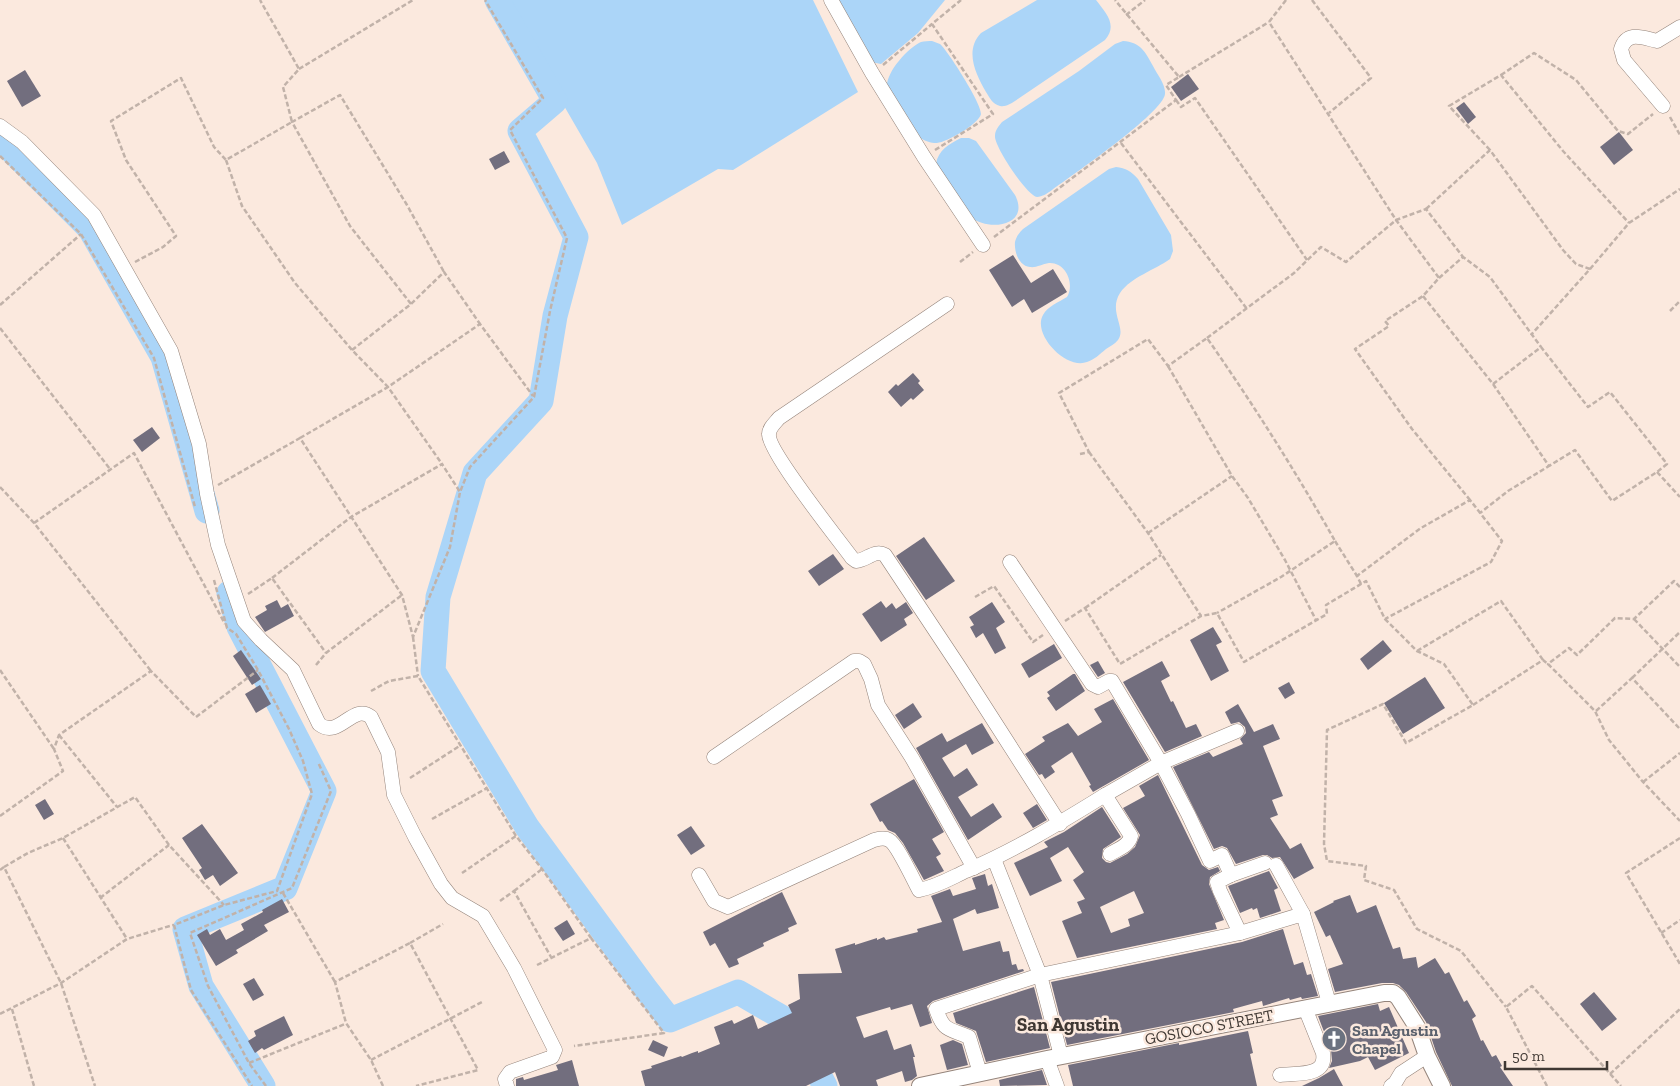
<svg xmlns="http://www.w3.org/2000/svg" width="1680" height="1086" font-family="'Zilla Slab',serif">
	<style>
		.water { fill: #abd5f8 }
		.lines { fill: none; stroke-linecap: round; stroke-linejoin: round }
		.river { stroke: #abd5f8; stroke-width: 25 }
		.building { fill: #726e7e; fill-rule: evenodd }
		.minor-casing { stroke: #94847b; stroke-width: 15 }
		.tertiary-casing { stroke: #94847b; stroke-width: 18 }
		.path { stroke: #c1b2a9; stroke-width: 2.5; stroke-dasharray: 5 2.5; stroke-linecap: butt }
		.minor { stroke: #fff; stroke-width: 14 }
		.tertiary { stroke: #fff; stroke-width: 16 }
		.labels { text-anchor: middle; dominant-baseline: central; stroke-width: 5; stroke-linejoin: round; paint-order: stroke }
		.street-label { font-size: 16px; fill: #3f3833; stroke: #fbe9de }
		.worship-label { font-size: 16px; font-weight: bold; fill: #5b616d; stroke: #fbe9de; text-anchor: start }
		.quarter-label { font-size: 19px; font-weight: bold; fill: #3f3833; stroke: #fbe9de }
	</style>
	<rect width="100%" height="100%" fill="#fbe9de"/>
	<!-- water -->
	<g class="water">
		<polygon points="503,0 813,0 858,92 733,170 718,169 622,225 597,163"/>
		<polygon points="837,0 945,0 918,33 881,64 871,62"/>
		<path d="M1037,0H1096C1106,13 1118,25 1105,40L1015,101C1010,104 1006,107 1000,106C992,104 990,98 986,92C976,74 964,51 981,33Z"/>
		<path d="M932,41C935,42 937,43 940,44C948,51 982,104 981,114C979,124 947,142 937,143C930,143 925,141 919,137L887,86C887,71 908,48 921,42C924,41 929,41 932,41Z"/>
		<path d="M1123,41C1140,42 1145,51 1153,66C1157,74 1166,85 1165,94C1163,113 1071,176 1052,190C1048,193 1042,197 1037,197C1027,196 994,146 995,136C995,130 999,126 1002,122L1079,71L1115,44Z"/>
		<path d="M961,138H969L976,141L1015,195C1031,226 988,232 971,217C961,207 945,178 936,164C938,150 949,144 961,138Z"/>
		<path d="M1116,167C1126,168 1131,171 1138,179L1171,235L1173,251L1170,259C1155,270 1131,277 1120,293C1108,312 1127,328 1118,340C1115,344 1110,346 1106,349C1100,354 1094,360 1087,362C1066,370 1032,334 1043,315C1048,306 1059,302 1067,297C1075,284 1066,262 1049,263C1042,264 1036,268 1030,267C1019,266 1014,252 1015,242C1016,237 1019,233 1023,229L1109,169Z"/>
	</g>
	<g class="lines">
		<!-- river -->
		<g class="river">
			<polyline points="497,0 555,101 520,131 576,237 555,316 541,401 475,473 438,597 433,671 527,827 645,988 670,1020 738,992 790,1022 825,1086"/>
			<polyline points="0,139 90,229 163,357 207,511"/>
			<polyline points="229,593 239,627 324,791 285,888 185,929 201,986 263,1086"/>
		</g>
	</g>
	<!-- building -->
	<g class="building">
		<polygon points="25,70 41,96 22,107 7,81"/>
		<polygon points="1188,74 1199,89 1181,101 1171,87"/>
		<polygon points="1464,102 1476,117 1468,124 1456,108"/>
		<polygon points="1619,132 1633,150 1614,165 1600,147"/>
		<polygon points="504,151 510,162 495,170 489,159"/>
		<polygon points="1013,255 1031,283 1053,269 1067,292 1032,313 1024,299 1012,307 989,270"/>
		<polygon points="913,373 920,381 918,383 924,390 913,400 911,398 901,407 888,392 896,384 898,386"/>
		<polygon points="152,427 160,438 142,452 133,440"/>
		<polygon points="924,537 955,581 926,600 896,556"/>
		<polygon points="833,554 844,569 819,586 808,571"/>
		<polygon points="277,600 281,608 288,604 294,616 265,632 255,617 267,610 265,606"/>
		<polygon points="881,601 886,608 892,603 896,609 906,602 913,613 904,619 907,625 881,642 862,614"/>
		<polygon points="992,602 1005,622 996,628 1006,648 995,654 983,633 976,638 970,627 974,625 969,617"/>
		<polygon points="1213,627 1222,642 1216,645 1229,671 1211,681 1190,640"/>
		<polygon points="1383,640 1392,651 1368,670 1360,659"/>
		<polygon points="1054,644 1062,658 1029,678 1021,664"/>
		<polygon points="241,650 261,679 252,685 233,656"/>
		<polygon points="1098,661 1105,673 1098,677 1090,665"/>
		<polygon points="1162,661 1170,676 1161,681 1171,702 1173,701 1186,728 1196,724 1202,736 1165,752 1123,682"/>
		<polygon points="1073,674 1075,674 1085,691 1056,711 1047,698 1050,696 1047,692"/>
		<polygon points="1425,677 1445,708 1403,734 1384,703"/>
		<polygon points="1289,682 1295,693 1285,699 1278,688"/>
		<polygon points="260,685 271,704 256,713 245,694"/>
		<polygon points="1113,699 1149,760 1093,792 1089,786 1091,785 1072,752 1051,766 1055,772 1045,779 1042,774 1039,775 1025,754 1045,741 1042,737 1068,723 1078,736 1102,722 1094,709"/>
		<polygon points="913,703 922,717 904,729 895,715"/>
		<polygon points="1238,704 1254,732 1273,724 1280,739 1263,746 1283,796 1272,800 1278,815 1270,818 1290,849 1301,843 1314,868 1294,879 1280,857 1272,858 1267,855 1263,855 1236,864 1227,848 1222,846 1214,849 1173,767 1209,752 1213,757 1243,744 1240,739 1246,733 1245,727 1239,722 1231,724 1225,712"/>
		<polygon points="982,723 994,743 972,755 966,744 942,758 954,777 967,768 978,785 958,797 971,817 993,803 1002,817 968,840 916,748 942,733 947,742"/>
		<path d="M1158,775L1202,865L1209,870L1218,867L1220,871L1210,877L1209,884L1224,920L1215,923L1217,929L1077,958L1062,921L1082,913L1077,902L1085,899L1073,880L1084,872L1068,847L1050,858L1062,881L1030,896L1014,863L1048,847L1044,842L1064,832L1102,807L1121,837L1103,849L1102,858L1106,862L1110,863L1127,854L1135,847L1140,835L1123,808L1145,796L1139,786ZM1134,891L1144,913L1128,919L1130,926L1111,933L1100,907Z"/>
		<polygon points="914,779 944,832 932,839 941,854 936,857 944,871 924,880 903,843 895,833 888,830 882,821 880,822 870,804"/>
		<polygon points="45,799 54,814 44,820 35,805"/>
		<polygon points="1037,804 1047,820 1033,828 1023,813"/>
		<polygon points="202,824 238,873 220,886 213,875 205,880 199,870 202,868 182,838"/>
		<polygon points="691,826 705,846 691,855 677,835"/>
		<polygon points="1269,871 1278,888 1274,890 1281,911 1260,918 1257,908 1253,910 1252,908 1240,913 1228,886"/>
		<polygon points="985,874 988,886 992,884 999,908 977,914 975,909 953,919 963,951 1000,941 1003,952 1009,951 1012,965 1016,964 1018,970 1023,969 1024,971 933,1001 927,1006 932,1023 920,1027 912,1004 891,1010 890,1007 856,1017 864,1038 887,1030 894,1050 911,1044 915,1057 913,1057 917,1076 912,1080 905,1082 902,1071 876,1080 878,1086 840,1086 835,1072 806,1086 645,1086 641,1071 652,1068 651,1066 681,1056 682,1057 692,1053 698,1051 698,1053 720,1044 714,1027 732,1020 734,1024 753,1015 758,1029 792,1013 788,1005 800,999 798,974 842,973 835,949 855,943 855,945 877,938 877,940 884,937 886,940 918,932 917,929 942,922 931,896 950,889 953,896 976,889 972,878"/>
		<polygon points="782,892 797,924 788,928 789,931 763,943 764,946 737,959 739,964 729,968 715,943 710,946 703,932"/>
		<polygon points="1350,895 1357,913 1376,905 1393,949 1400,947 1403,959 1416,957 1418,968 1435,958 1445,974 1449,972 1464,1002 1467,1000 1476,1016 1472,1019 1481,1041 1483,1040 1492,1057 1496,1055 1502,1066 1500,1067 1513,1086 1452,1086 1436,1052 1426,1022 1406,992 1399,985 1393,983 1382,983 1335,992 1328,969 1343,964 1330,935 1326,937 1314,912 1334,902 1333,901"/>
		<polygon points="282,899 289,912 264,925 268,931 236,950 238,953 216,966 197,935 207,929 210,935 220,929 226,940 244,930 241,924 263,912 262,910"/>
		<polygon points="567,920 575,934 563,941 554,928"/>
		<polygon points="1283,929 1294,965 1303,962 1307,975 1311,974 1318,996 1302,999 1301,997 1290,1000 1289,998 1263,1006 1262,1001 1233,1009 1234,1012 1067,1045 1051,982 1242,942"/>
		<polygon points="254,978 264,995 253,1001 243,984"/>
		<polygon points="1034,987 1050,1048 986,1062 976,1031 956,1023 953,1013"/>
		<polygon points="1594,992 1617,1019 1602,1031 1580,1004"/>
		<polygon points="1378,1004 1380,1011 1389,1007 1409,1053 1375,1070 1368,1057 1360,1061 1329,1068 1332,1061 1331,1050 1318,1016"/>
		<polygon points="284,1016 293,1035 264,1050 262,1048 255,1053 248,1041 256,1036 254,1031"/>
		<polygon points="1248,1031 1253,1053 1250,1054 1257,1086 1073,1086 1068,1065 1179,1043 1179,1045"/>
		<polygon points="653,1040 668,1047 664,1057 648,1050"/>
		<polygon points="953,1040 962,1044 968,1065 947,1070 940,1045"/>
		<polygon points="572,1060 579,1086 516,1086 516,1079 523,1077 524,1080 558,1070 556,1065"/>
		<polygon points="1334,1069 1343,1086 1302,1086 1319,1078"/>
		<polygon points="1042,1070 1047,1085 1000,1086 999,1080"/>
	</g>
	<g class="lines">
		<defs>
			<g id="minor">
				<polyline points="831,0 872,73 924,157 983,245"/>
				<path d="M1663,106L1624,60L1621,49C1627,30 1643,38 1657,41L1680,27"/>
				<path d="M0,126L22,142L94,215L171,351L199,444L207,494L218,545L244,621L261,640L293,670L319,724C339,740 353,702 371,717L388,752L394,795L415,837L441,884L452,898L483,916L514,968L555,1050L552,1057L510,1072L505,1079L507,1086"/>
				<path d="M947,304L779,418C775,423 769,428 769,434C767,450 838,539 852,558L856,561C867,560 875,549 885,555L960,668L1060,824"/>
				<path d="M1010,562L1092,684L1098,687L1109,681H1112L1161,763L1105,795L1131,836C1129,846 1118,849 1110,854"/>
				<polyline points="714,757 854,661 859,661 864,664 871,679 878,705 912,758 974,868"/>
				<polyline points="994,859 1040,975 1061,1056"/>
				<polyline points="1276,865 1303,914"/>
				<path d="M699,875L714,901L728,907L874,840C878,839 884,837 889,840C897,844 914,881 919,890C936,887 951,878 966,871C1015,850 1060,823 1105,795"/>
				<polyline points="1231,875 1222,855 1210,861 1188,814 1161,763 1237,731"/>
				<polyline points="1240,933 1220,891 1217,882 1231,875 1265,863"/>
				<polyline points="1047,1059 1057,1086"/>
				<path d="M980,1073L969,1037C948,1028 944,1032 936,1009L1040,975L1240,933L1303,914L1329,1003"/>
				<path d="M1280,1075C1298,1073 1327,1077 1323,1053L1305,1008"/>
				<polyline points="1391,1086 1395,1083 1401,1073 1427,1056"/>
			</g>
			<polyline id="tertiary" points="920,1086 1047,1059 1384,993 1393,993 1398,997 1417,1027 1427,1056 1442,1086"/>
		</defs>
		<!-- minor casing -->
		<use href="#minor" class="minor-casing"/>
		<!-- tertiary casing -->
		<use href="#tertiary" class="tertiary-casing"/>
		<!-- path -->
		<g class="path">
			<polyline points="1286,0 1269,22 1396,220 1426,209 1463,257"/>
			<polyline points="1312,0 1371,78 1329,113"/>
			<polyline points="1126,15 1145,0"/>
			<polyline points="883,65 932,24"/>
			<polyline points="299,69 413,0"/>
			<polyline points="1501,75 1534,53 1576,80 1618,131 1628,134 1653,114"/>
			<polyline points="1179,77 1269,22"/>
			<polyline points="1176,100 1181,107 1195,98 1307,260"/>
			<polyline points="1670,117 1680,135"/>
			<polyline points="1121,143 1247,309"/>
			<polyline points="935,150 993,114 932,24 961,0"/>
			<polyline points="1490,150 1449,106 1501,75 1563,151 1629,223"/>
			<polyline points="0,156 81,234 154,358 195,507"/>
			<polyline points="226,160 242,206 295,283 352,350 388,387 442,464"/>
			<polyline points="1426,209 1490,150 1563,250 1576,264 1590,269 1531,335"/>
			<polyline points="994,237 1176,100 1166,85 1179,77 1115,0"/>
			<polyline points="135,262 163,247 176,236 126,160 111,121 181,78 214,147 226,160 292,122 283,87 299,69 260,0"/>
			<polyline points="960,262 973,252"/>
			<polyline points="1590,269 1629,223 1680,189"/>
			<polyline points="1439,278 1463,257 1490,277 1541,347"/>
			<polyline points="1423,296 1493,384 1549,466 1508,491 1480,513"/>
			<polyline points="411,304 350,226 292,122 340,95 407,205 444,272"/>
			<polyline points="0,305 81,234"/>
			<polyline points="1670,311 1680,301"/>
			<polyline points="0,328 110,469"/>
			<polyline points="1207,338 1294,273 1321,247 1346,262 1396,220 1439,278 1423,296 1385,321 1389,326 1355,349 1412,429 1470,500"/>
			<polyline points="352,350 411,304 444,272 480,324"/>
			<polyline points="1168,366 1232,476 1248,498 1285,560 1316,620"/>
			<polyline points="1493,384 1541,347 1588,407 1610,392 1667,464 1657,472 1612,501 1575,450 1549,466"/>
			<polyline points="300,438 388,387 480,324 533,396"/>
			<polyline points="1089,452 1148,533 1201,616"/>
			<path d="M1080,454L1089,452L1059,393L1148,339L1168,366L1207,338C1253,404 1296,472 1335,541L1281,577L1217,613"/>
			<polyline points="1657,472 1680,497"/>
			<polyline points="218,485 300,438 402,595 413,637 450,547 460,492 470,467 534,397 550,311 567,238 510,130 543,98 485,0"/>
			<polyline points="0,487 34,523 151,671"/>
			<polyline points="34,523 134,453 225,624"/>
			<polyline points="1148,533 1232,476"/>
			<polyline points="1335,541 1357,576"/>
			<polyline points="272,578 351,517 442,464 460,492"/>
			<polyline points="214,580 227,628 236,634 258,670 289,729 303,761 312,794 277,891 224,905 174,925 191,990 252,1086"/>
			<polyline points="1361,584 1357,576 1421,528 1470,500 1502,541 1491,562 1385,619"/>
			<polyline points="1680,587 1674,581 1634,619 1615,618 1577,655 1569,648 1548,664 1595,711 1609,740 1643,782 1680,821"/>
			<polyline points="248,594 272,578 326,653"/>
			<polyline points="975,597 994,586 1033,642 1043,635"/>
			<polyline points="1085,608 1161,555"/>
			<polyline points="1634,619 1680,667"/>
			<polyline points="1065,621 1085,608 1120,664 1201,616 1217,613 1244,662 1327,614 1326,605 1366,581 1385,619 1417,651 1444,664 1473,705 1406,743 1383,704 1327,730 1324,844 1327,861 1366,866 1364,880 1394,890 1417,929 1461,951 1506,1007"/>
			<polyline points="413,637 418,676"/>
			<polyline points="1417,651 1501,601 1543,660"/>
			<polyline points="316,665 326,653 402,595"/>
			<polyline points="0,670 54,749"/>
			<polyline points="1632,678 1680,632"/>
			<polyline points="371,691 389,681 418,676 516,836 542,869 591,938"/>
			<polyline points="1473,705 1543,660 1548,664"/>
			<polyline points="1596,711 1632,678 1680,729"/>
			<polyline points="59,735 117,807"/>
			<polyline points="410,778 461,745"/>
			<polyline points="1643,782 1680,753"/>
			<polyline points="0,816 63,771 54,749 59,735 151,671 196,717 258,670"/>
			<polyline points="432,819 487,788"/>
			<polyline points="63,838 127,939"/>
			<polyline points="1680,838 1626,873 1680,964"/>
			<polyline points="4,867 28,853 63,838 135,797 169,845 224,905"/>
			<polyline points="0,870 4,867 61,983 95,1086"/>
			<polyline points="462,873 516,836"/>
			<polyline points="514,891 542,869"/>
			<polyline points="283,893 335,982"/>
			<polyline points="100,898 169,845"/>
			<polyline points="500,901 514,891 551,957"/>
			<polyline points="1661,933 1680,920"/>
			<polyline points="410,943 443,924"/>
			<polyline points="537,965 591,938 664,1033 574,1046"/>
			<polyline points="12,1009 34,1086"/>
			<polyline points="0,1014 61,983 127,939 173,925"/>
			<polyline points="371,1060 484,1001"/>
			<polyline points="249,1063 345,1024"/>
			<polyline points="1610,1074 1680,1009"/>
			<polyline points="266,1086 249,1063 208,986 190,933 292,888 331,791 318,762"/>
			<polyline points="383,1086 371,1060 346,1023 335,982 410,943 478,1070 416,1086"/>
			<polyline points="1547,1086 1506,1007 1532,986 1621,1086"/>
		</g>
		<!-- minor -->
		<use href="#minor" class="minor"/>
		<!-- tertiary -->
		<use href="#tertiary" class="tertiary"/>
	</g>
	<!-- icons -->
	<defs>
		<symbol id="church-disc" viewBox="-11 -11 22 22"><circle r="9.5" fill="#6b7280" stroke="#fbe9de"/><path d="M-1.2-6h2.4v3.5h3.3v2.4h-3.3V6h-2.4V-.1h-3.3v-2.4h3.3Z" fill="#fff"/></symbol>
	</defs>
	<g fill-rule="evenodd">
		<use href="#church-disc" x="1320" y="1025" width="28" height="28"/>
	</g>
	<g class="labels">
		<!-- street labels -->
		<g class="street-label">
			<text transform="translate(1209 1027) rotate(-11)">GOSIOCO STREET</text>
		</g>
		<!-- worship labels -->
		<g class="worship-label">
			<text x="1352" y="1030">San Agustin<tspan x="1352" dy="18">Chapel</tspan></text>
		</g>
		<!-- quarter labels -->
		<g class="quarter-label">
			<text x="1068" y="1024">San Agustin</text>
		</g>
	</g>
	<!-- scale -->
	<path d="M1505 1061v8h102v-8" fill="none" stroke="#3f3833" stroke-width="2.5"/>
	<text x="1512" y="1061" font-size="15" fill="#3f3833" stroke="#fbe9de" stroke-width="4" paint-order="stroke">50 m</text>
</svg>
